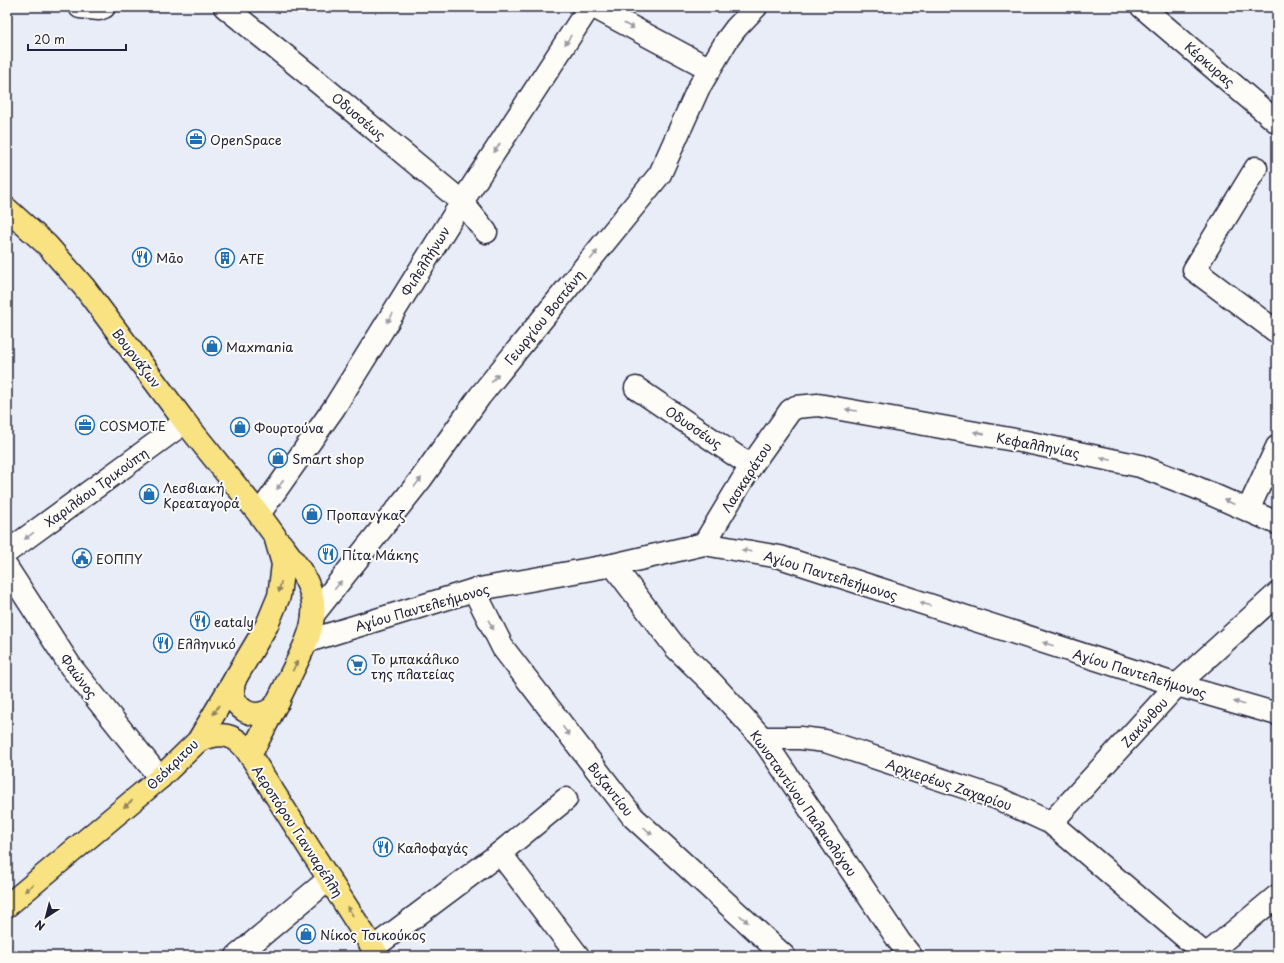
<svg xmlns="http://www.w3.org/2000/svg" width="1284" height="963" font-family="'Playpen Sans',sans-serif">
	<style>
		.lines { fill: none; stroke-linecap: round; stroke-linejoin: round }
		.street-casing { stroke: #22223b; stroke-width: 25 }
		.secondary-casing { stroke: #22223b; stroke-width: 25 }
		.primary-casing { stroke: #22223b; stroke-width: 25 }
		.street { stroke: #fdfcf7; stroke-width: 22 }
		.secondary { stroke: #fdfcf7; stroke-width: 22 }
		.primary { stroke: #f8e281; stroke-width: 22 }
		.oneway { fill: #9a9aa2 }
		.oneway2 { fill: #8d825e }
		.labels { text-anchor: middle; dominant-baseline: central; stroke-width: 4; stroke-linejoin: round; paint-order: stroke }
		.street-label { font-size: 13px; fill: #22223b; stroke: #fdfcf7 }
		.poi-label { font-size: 13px; fill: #22223b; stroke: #fdfcf7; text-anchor: start }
	</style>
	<rect width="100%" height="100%" fill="#e8edf8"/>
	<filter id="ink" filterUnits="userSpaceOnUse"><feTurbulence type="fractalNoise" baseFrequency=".025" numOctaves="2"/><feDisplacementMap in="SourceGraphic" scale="8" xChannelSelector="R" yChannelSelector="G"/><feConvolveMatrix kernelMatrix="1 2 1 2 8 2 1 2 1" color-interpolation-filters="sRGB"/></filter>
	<g filter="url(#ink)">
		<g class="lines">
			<defs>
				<g id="street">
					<polyline points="80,7 99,9 104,7"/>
					<polyline points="225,7 319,83 462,202 486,232"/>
					<polyline points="594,7 710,69"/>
					<polyline points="1142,7 1277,122"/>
					<polyline points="1256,168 1194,270 1277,332"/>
					<polyline points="636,388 751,466"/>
					<polyline points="1248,510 1277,447"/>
					<polyline points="704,544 751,466 790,411 796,407 818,405 1026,442 1140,466 1195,487 1277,523"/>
					<polyline points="7,552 185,422"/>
					<polyline points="613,565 676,648 712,683 762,738 899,941 911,956"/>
					<polyline points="7,568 71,667 160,778"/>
					<polyline points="474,590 503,648 633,817 784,956"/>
					<polyline points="308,641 474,590 613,565 704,544 780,557 1177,685 1277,714"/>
					<polyline points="762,738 800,738 825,741 997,798 1051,823 1207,956"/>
					<polyline points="1051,823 1177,685 1277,594"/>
					<polyline points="500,853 578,956"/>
					<polyline points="373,948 500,853 566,799"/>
					<polyline points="1206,955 1277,896"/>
					<polyline points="237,956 329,879"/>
				</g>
				<g id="secondary">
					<polyline points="259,514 334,408 462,202 589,7"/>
					<polyline points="313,615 421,479 480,396 660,174 698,89 727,40 736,28 756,7"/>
				</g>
				<g id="primary">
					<polyline points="7,209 47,245 84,287 185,422 259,514 275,536 283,564 279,596 267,625 198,741 160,778 7,906"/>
					<path d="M281,544C294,561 310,580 313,602C316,628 302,651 291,674C278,701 265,728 250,755L378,956"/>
					<path d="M236,677C222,707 259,729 279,701"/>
					<path d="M198,741C221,731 236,733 250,755"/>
				</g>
			</defs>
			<!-- street casing -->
			<use href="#street" class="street-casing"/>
			<!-- secondary casing -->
			<use href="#secondary" class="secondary-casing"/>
			<!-- primary casing -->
			<use href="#primary" class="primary-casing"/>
			<!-- street -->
			<use href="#street" class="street"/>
			<!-- secondary -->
			<use href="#secondary" class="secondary"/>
			<!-- primary -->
			<use href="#primary" class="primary"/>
		</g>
		<!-- one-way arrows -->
		<defs><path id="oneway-solid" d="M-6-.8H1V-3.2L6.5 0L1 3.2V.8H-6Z"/></defs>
		<g class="oneway">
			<use href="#oneway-solid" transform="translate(629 26) rotate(28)"/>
			<use href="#oneway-solid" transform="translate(568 40) rotate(123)"/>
			<use href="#oneway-solid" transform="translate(497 148) rotate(123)"/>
			<use href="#oneway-solid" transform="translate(594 255) rotate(-51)"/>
			<use href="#oneway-solid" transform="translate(390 318) rotate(122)"/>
			<use href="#oneway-solid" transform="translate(495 378) rotate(-52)"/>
			<use href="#oneway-solid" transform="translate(851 410) rotate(-171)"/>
			<use href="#oneway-solid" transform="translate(979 433) rotate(-170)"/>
			<use href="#oneway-solid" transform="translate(1106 459) rotate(-168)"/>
			<use href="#oneway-solid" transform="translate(418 482) rotate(-51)"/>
			<use href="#oneway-solid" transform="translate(280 485) rotate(125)"/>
			<use href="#oneway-solid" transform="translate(1229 502) rotate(-156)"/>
			<use href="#oneway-solid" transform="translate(29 536) rotate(144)"/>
			<use href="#oneway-solid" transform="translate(747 551) rotate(-170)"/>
			<use href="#oneway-solid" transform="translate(338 585) rotate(-51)"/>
			<use href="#oneway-solid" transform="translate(925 604) rotate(-162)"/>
			<use href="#oneway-solid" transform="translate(491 625) rotate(62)"/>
			<use href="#oneway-solid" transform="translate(1048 644) rotate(-162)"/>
			<use href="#oneway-solid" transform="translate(1239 703) rotate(-164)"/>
			<use href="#oneway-solid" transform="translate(566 731) rotate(53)"/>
			<use href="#oneway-solid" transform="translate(648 831) rotate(42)"/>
			<use href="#oneway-solid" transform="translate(744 919) rotate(42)"/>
		</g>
		<g class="oneway2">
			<use href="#oneway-solid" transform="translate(280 587) rotate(101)"/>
			<use href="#oneway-solid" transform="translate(295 666) rotate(-64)"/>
			<use href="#oneway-solid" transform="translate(216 710) rotate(121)"/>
			<use href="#oneway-solid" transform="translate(128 804) rotate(140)"/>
			<use href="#oneway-solid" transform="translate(29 888) rotate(140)"/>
			<use href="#oneway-solid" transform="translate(350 911) rotate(-122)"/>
		</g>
	</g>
	<!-- icons -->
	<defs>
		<symbol id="office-ring" viewBox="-11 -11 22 22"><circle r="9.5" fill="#fdfcf7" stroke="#1f6fb2" stroke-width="1.5"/><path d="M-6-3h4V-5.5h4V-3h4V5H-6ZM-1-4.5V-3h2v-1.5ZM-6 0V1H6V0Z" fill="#1f6fb2"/></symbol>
		<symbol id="restaurant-ring" viewBox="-11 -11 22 22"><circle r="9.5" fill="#fdfcf7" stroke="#1f6fb2" stroke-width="1.5"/><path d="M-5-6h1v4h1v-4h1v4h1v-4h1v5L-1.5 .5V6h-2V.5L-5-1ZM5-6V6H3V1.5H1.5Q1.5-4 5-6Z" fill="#1f6fb2"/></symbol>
		<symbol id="building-ring" viewBox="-11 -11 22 22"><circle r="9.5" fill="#fdfcf7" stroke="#1f6fb2" stroke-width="1.5"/><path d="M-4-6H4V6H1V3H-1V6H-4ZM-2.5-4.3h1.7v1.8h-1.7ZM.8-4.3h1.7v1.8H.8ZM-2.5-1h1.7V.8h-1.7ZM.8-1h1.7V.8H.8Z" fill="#1f6fb2"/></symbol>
		<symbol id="shop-ring" viewBox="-11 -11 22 22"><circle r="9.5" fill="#fdfcf7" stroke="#1f6fb2" stroke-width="1.5"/><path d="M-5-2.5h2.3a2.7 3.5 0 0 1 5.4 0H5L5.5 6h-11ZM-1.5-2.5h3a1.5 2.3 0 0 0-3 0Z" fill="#1f6fb2"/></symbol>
		<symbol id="civic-ring" viewBox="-11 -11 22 22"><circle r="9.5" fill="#fdfcf7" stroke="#1f6fb2" stroke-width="1.5"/><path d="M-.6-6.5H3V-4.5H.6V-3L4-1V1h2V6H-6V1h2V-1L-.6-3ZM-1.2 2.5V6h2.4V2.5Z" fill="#1f6fb2"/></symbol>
		<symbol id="supermarket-ring" viewBox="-11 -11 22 22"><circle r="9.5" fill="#fdfcf7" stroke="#1f6fb2" stroke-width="1.5"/><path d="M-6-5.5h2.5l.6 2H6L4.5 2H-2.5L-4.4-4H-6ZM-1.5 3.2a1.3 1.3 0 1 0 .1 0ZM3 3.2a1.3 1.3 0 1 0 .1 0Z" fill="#1f6fb2"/></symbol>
	</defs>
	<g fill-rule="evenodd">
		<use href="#office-ring" x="185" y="128" width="22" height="22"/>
		<use href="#restaurant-ring" x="131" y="246" width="22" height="22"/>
		<use href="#building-ring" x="214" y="247" width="22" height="22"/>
		<use href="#shop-ring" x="201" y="335" width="22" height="22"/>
		<use href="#office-ring" x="74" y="414" width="22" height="22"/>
		<use href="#shop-ring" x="229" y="416" width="22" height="22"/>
		<use href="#shop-ring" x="267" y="447" width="22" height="22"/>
		<use href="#shop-ring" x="138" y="483" width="22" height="22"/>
		<use href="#shop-ring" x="301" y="503" width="22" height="22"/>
		<use href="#restaurant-ring" x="317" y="543" width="22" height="22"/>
		<use href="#civic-ring" x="71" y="547" width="22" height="22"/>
		<use href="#restaurant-ring" x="189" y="610" width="22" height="22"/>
		<use href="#restaurant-ring" x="152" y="632" width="22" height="22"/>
		<use href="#supermarket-ring" x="346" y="654" width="22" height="22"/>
		<use href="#restaurant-ring" x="372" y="836" width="22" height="22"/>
		<use href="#shop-ring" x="295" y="923" width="22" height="22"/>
	</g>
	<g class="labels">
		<!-- street labels -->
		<g class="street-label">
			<text transform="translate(1210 64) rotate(41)">Κέρκυρας</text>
			<text transform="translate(359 116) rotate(40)">Οδυσσέως</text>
			<text transform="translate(425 261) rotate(-58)">Φιλελλήνων</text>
			<text transform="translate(544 317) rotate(-51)">Γεωργίου Βοστάνη</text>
			<text transform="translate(137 358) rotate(53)">Βουρνάζων</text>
			<text transform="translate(694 427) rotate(34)">Οδυσσέως</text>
			<text transform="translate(1038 445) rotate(11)">Κεφαλληνίας</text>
			<text transform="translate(746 477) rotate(-57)">Λασκαράτου</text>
			<text transform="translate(96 487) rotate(-36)">Χαριλάου Τρικούπη</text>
			<text transform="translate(831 575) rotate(17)">Αγίου Παντελεήμονος</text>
			<text transform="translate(422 607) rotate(-16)">Αγίου Παντελεήμονος</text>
			<text transform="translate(1140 673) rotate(17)">Αγίου Παντελεήμονος</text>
			<text transform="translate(79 676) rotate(53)">Φαώνος</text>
			<text transform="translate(1144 722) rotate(-48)">Ζακύνθου</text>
			<text transform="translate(172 764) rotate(-44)">Θεόκριτου</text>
			<text transform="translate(949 784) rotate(19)">Αρχιερέως Ζαχαρίου</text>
			<text transform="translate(611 789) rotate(52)">Βυζαντίου</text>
			<text transform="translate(804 803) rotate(55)">Κωνσταντίνου Παλαιολόγου</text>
			<text transform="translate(298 831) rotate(57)">Αεροπόρου Γιανναρέλλη</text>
		</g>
		<!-- poi labels -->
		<g class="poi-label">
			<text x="210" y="139">OpenSpace</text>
			<text x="156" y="257">Māo</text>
			<text x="239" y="258">ΑΤΕ</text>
			<text x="226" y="346">Maxmania</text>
			<text x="99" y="425">COSMOTE</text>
			<text x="254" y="427">Φουρτούνα</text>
			<text x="292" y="458">Smart shop</text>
			<text x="163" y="487">Λεσβιακή<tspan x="163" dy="15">Κρεαταγορά</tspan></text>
			<text x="326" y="514">Προπανγκαζ</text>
			<text x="342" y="554">Πίτα Μάκης</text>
			<text x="96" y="558">ΕΟΠΠΥ</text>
			<text x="214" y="621">eataly</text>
			<text x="177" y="643">Ελληνικό</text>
			<text x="371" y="658">Το μπακάλικο<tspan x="371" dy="15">της πλατείας</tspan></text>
			<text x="397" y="847">Καλοφαγάς</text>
			<text x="320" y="934">Νίκος Τσικούκος</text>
		</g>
	</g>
	<!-- margin -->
	<rect width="1284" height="963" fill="none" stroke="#fdfcf7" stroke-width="24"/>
	<rect x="12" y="12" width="1260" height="939" fill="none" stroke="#22223b" stroke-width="1.5" filter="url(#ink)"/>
	<!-- north arrow -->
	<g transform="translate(46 917) rotate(216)" stroke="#fdfcf7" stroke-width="3" paint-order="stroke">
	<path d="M0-3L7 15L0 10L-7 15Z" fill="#22223b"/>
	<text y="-6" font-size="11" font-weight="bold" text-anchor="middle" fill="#22223b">N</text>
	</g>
	<!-- scale -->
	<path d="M28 44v6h98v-6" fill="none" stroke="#22223b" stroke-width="2"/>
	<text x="34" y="44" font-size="12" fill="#22223b" stroke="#fdfcf7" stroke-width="3" paint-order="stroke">20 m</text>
</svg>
